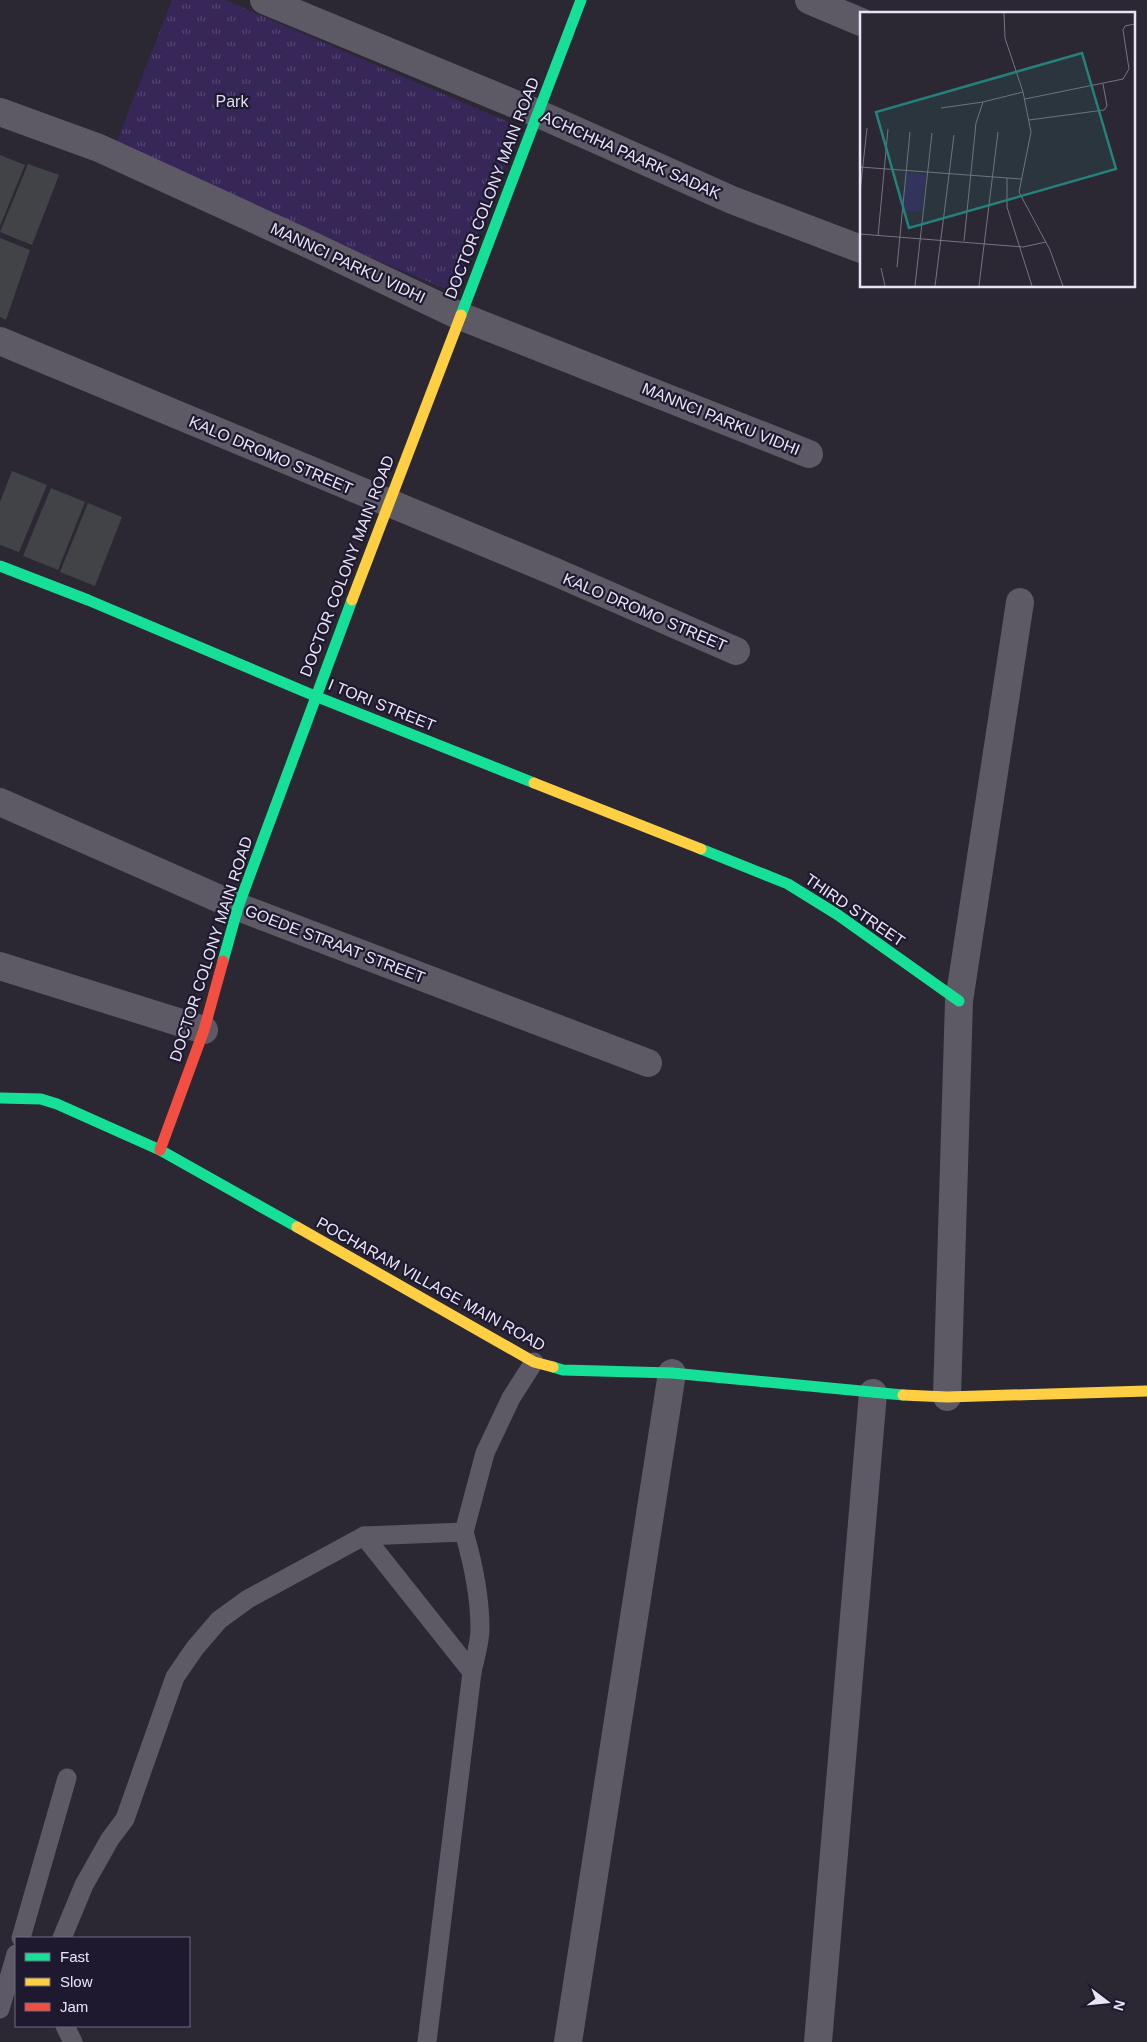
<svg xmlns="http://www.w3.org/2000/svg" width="1147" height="2042" font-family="Helvetica,sans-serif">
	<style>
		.grass { fill: url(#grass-tufts) }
		.building { fill: #424346 }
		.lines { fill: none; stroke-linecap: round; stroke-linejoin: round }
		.lane { stroke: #5d5a66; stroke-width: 19 }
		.street { stroke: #5d5a66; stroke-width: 28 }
		.fast { stroke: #16e098; stroke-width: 11 }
		.slow { stroke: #ffcf43; stroke-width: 11 }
		.jam { stroke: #f24e42; stroke-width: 11 }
		.labels { text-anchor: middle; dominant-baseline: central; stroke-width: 4.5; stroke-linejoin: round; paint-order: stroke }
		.park-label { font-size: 16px; fill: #dfdbf0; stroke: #1f1930 }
		.street-label { font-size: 16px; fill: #e9e5f6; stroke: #1f1930 }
		.inset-road { fill: none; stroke: #777482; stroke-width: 1 }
		.view { fill: #25817c; fill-opacity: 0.15; stroke: #25817c; stroke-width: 2.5 }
		.inset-edge { fill: none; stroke: #e9e5f6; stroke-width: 2.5 }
	</style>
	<defs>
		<pattern id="grass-tufts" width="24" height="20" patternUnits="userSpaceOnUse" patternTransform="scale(1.25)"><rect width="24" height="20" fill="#362758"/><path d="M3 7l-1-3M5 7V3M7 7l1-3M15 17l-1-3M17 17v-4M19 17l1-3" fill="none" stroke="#534671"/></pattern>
	</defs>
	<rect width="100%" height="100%" fill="#2b2834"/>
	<!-- grass -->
	<polygon class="grass" points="172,0 225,0 520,127 455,293 114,149"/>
	<!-- building -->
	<g class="building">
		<polygon points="0,155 25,165 0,226"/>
		<polygon points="28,164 59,175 32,245 0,232"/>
		<polygon points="0,238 30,250 6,320 0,317"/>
		<polygon points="12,471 47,485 19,552 0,545 0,502"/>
		<polygon points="51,488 85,502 58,570 23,556"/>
		<polygon points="88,503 122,517 95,586 60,572"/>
	</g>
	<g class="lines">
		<!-- lane -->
		<g class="lane">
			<polyline points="464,1532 485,1453 511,1398 534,1362"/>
			<polyline points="364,1536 472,1672"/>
			<polyline points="21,1938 67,1778"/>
			<path d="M62,1938L84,1885L110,1839L125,1819L175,1677L195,1648L219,1620L248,1599L364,1536L464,1532C473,1563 480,1597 480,1629C480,1643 475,1658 472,1672L427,2042"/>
			<polyline points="0,2009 16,1954"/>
			<polyline points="65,2026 73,2042"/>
		</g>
		<!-- street -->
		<g class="street">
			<polyline points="264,0 539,114 732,200 861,249"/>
			<polyline points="809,0 861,22"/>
			<polyline points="0,112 99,148 315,247 460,316 809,454"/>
			<polyline points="0,341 553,571 736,651"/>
			<polyline points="0,802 238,907 648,1063"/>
			<polyline points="0,966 204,1030"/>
			<polyline points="947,1397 959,1001 1020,602"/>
			<polyline points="568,2042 672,1373"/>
			<polyline points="818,2042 873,1393"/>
		</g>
		<!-- fast -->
		<g class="fast">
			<polyline points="461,315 581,0"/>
			<polyline points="0,566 88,600 315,696 534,783"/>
			<polyline points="701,849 788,884 838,915 959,1001"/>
			<polyline points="223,961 238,907 352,600"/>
			<polyline points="0,1098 41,1099 57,1104 160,1150 297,1227"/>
			<polyline points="553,1367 563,1370 672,1373 903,1395"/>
		</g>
		<!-- slow -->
		<g class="slow">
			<polyline points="352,600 461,315"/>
			<polyline points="534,783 701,849"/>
			<polyline points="297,1227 534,1362 553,1367"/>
			<polyline points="903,1395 947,1397 1147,1391"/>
		</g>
		<!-- jam -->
		<polyline class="jam" points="160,1150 204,1030 223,961"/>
	</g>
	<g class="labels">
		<!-- park labels -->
		<g class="park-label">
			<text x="232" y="101">Park</text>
		</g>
		<!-- street labels -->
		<g class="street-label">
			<text transform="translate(631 155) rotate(24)">ACHCHHA PAARK SADAK</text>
			<text transform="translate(492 188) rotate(-69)">DOCTOR COLONY MAIN ROAD</text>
			<text transform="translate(348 263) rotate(25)">MANNCI PARKU VIDHI</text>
			<text transform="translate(721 419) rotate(22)">MANNCI PARKU VIDHI</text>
			<text transform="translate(271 455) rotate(23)">KALO DROMO STREET</text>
			<text transform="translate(347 566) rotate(-69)">DOCTOR COLONY MAIN ROAD</text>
			<text transform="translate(645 612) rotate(23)">KALO DROMO STREET</text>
			<text transform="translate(382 705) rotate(22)">I TORI STREET</text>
			<text transform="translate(855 910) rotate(34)">THIRD STREET</text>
			<text transform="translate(335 944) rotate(21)">GOEDE STRAAT STREET</text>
			<text transform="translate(211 949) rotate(-72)">DOCTOR COLONY MAIN ROAD</text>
			<text transform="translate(431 1284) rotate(29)">POCHARAM VILLAGE MAIN ROAD</text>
		</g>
	</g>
	<!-- overview -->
	<g transform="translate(860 12)">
		<rect width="275" height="275" fill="#2b2834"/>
		<path d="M47,160L66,162L61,200L42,198Z" fill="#362758"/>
		<path class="inset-road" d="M144,1L145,26L163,80L171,120L159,180L190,238L203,274M165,87L263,67L269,57L263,18L265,14L275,12M81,96L123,90L163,80M169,108L244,98L247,94L243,72M0,155L161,167M147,166V195L172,274M0,180L7,116M0,222L163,235L186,230M18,224L28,117M104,229L116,111L123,90M37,255L50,120M21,256L25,274M55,274L72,121M75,274L94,123M119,274L138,120"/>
		<path class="view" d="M222,41L256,157L49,216L16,100Z"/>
		<rect width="275" height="275" class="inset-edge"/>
	</g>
	<!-- legend -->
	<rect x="15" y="1937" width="175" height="90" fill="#1f1930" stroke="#706b7f"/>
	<rect x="25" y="1953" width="25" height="8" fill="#16e098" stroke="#706b7f"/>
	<text x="60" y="1962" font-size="15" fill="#e9e5f6">Fast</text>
	<rect x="25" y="1978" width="25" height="8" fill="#ffcf43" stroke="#706b7f"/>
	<text x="60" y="1987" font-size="15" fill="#e9e5f6">Slow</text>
	<rect x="25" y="2003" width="25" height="8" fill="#f24e42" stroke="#706b7f"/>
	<text x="60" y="2012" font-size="15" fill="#e9e5f6">Jam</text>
	<!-- north arrow -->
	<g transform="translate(1107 2002) rotate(106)" stroke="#1f1930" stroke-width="4" paint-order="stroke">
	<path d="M0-4L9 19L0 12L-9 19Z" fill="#e9e5f6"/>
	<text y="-8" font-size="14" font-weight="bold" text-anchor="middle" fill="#e9e5f6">N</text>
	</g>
</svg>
